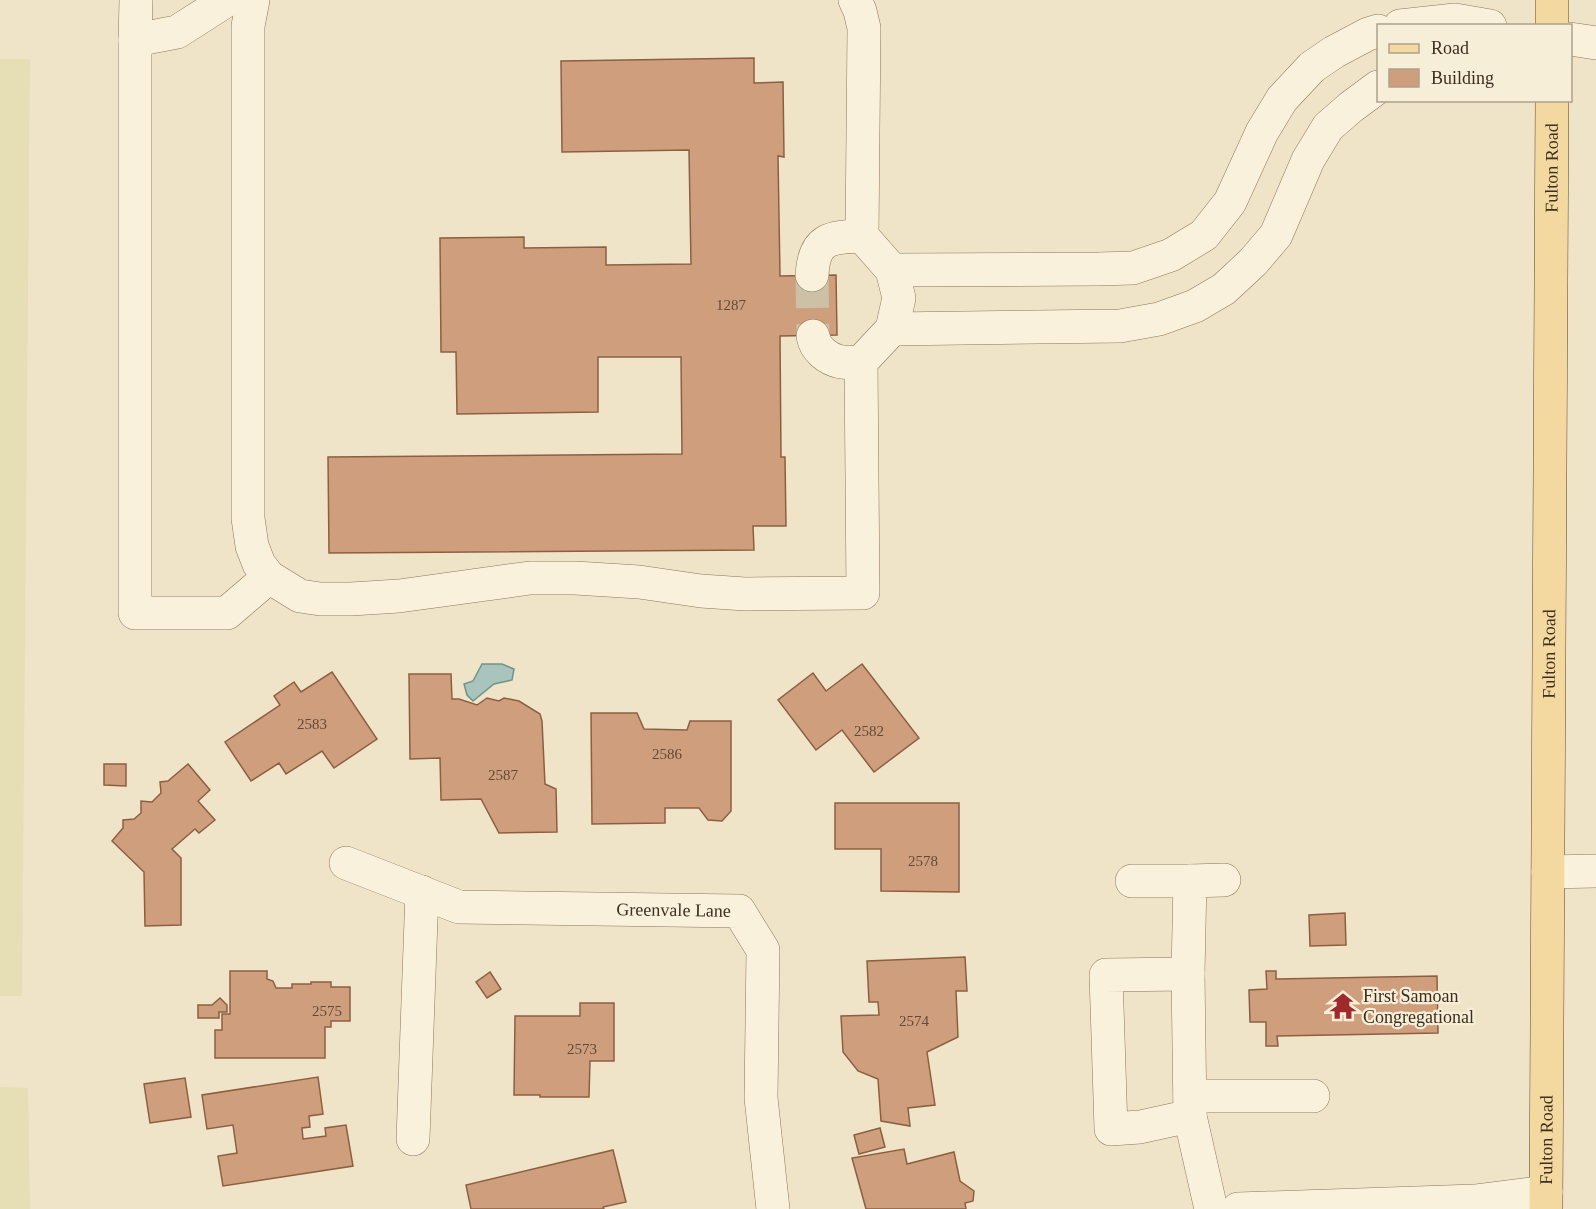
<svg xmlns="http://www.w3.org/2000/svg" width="1596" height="1209" font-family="'Times New Roman',serif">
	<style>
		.farmland { fill: #e6deb5 }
		.water { fill: #a9c4bc; stroke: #6f938a; stroke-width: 1.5 }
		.building { fill: #cf9f7d; stroke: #8d5f41; stroke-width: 1.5 }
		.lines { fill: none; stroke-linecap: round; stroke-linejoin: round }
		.minor-tunnel { stroke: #ccc0a6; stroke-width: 33; stroke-dasharray: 33 16; stroke-linecap: butt }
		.minor-casing { stroke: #8d765c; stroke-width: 34 }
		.major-casing { stroke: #5b4430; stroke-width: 34 }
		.minor { stroke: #faf1dc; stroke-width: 33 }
		.major { stroke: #f3d9a0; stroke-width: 33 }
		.labels { text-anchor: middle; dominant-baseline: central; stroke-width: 4.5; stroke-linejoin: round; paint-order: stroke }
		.number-label { font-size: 15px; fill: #624a37 }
		.street-label { font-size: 18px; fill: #3d2e20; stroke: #f7eed8 }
		.poi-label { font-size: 18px; fill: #3d2e20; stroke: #f7eed8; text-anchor: start }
	</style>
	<rect width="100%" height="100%" fill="#f0e4c8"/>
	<!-- farmland -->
	<g class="farmland">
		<polygon points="0,59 30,59 22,996 0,996"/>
		<polygon points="0,1087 28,1088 30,1209 0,1209"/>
	</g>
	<!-- water -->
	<polygon class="water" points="482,664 502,664 514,669 512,680 494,684 473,701 467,695 464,684 473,681"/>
	<!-- building -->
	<g class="building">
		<polygon points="754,58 754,83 783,82 784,157 778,156 780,276 836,275 837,335 780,336 781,457 785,457 786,526 753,526 754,550 329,553 328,457 682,454 681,357 598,357 598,412 457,414 456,352 441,352 440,238 524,237 524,248 606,247 606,265 691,264 689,150 562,152 561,61"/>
		<polygon points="862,664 919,738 874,772 842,730 816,750 778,700 813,673 826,691"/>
		<polygon points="332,672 377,739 334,768 322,751 286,774 279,763 251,781 225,742 280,705 274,696 294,682 301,692"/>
		<polygon points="409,674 451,674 452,699 459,699 477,705 487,698 499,701 504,698 519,701 540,714 542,721 545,784 556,789 557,832 499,833 481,799 441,800 440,758 410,759"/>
		<polygon points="591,713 637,713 644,729 687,730 690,721 731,721 731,811 722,821 708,820 699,808 665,808 665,823 592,824"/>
		<polygon points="104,764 126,764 126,786 104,785"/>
		<polygon points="188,764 210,790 198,801 215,820 199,833 195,829 172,849 181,858 181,925 145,926 144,872 112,841 123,828 123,820 134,819 141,813 141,801 152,802 161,793 160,782 168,781"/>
		<polygon points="835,803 959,803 959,892 881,891 881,849 835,849"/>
		<polygon points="1345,913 1346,945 1310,946 1309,915"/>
		<polygon points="965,957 967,991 956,991 958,1037 927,1052 935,1105 908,1108 910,1126 881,1121 878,1079 858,1071 843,1052 841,1016 879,1015 878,1002 869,1002 867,961"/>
		<polygon points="230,971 267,971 267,979 273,981 276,988 292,988 292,984 311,984 311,982 331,982 331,987 350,987 350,1021 331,1021 331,1027 325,1027 325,1058 215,1058 215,1030 222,1030 222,1014 230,1014"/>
		<polygon points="1266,971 1276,971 1276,979 1437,976 1438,1033 1277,1036 1278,1046 1266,1046 1266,1022 1250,1022 1249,990 1267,989"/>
		<polygon points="490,972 501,989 487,998 476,982"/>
		<polygon points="220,998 227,1005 227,1012 219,1012 219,1018 198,1018 198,1005 212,1005"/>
		<polygon points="580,1003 614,1003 614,1061 590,1061 589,1097 540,1097 540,1095 514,1095 515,1016 580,1016"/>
		<polygon points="318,1077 323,1114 309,1116 310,1127 302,1128 303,1139 326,1136 325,1128 346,1125 353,1166 223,1186 218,1156 237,1153 233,1125 207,1129 202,1095"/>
		<polygon points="185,1078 191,1117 150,1123 144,1084"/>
		<polygon points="880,1128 885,1147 859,1154 854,1135"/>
		<polygon points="904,1149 907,1164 954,1152 960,1181 974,1191 973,1201 965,1203 966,1209 866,1209 852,1158"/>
		<polygon points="613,1150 626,1202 603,1207 604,1209 471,1209 466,1185"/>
	</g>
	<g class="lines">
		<!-- minor-tunnel -->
		<polyline class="minor-tunnel" points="812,275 813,336"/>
		<defs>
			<g id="minor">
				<polyline points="136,0 135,40 177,32 227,0"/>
				<polyline points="253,0 248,26 248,518 252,546 259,564 269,577 300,596 320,599 351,599 399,596 530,578 575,578 639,582 701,591 745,594 863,593 861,362 892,329 899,298 892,270 862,236 864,28 860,11 855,0"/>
				<polyline points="1400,26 1455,20 1490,26"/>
				<polyline points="1570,39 1596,43"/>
				<polyline points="135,40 135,613 227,613 269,577"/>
				<polyline points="892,270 1098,269 1133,268 1171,255 1204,235 1230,202 1262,132 1282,99 1312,67 1334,52 1368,34 1378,31"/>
				<path d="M812,275C814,238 830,237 862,236"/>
				<polyline points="892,329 1120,326 1159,319 1195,306 1224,289 1253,262 1276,235 1308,160 1328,127 1351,107 1378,87"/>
				<path d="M813,336C815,349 827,359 841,362C847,363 855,362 861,362"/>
				<path id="s1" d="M346,863L459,907L739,911L763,950L761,1098L773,1209"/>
				<polyline points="1548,872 1596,871"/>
				<polyline points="1132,881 1190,881"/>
				<polyline points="1188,974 1106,975 1111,1129 1140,1127 1190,1116"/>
				<polyline points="1190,1096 1313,1096"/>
				<polyline points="413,1139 422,892"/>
				<polyline points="1211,1209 1190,1116 1188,974 1190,881 1224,880"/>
				<polyline points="1238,1209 1475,1201 1546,1192"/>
			</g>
			<g id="major">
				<polyline points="1552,0 1552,26"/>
				<path id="s2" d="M1546,1209L1552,100"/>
			</g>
		</defs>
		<!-- minor casing -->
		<use href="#minor" class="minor-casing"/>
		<!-- major casing -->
		<use href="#major" class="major-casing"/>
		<!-- minor -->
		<use href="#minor" class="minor"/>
		<!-- major -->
		<use href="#major" class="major"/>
	</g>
	<!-- icons -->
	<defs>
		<symbol id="temple-bare" viewBox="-9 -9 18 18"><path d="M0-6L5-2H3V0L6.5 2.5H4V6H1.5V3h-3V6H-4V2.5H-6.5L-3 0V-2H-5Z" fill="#9e2a2b" stroke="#f7eed8" stroke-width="2.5" paint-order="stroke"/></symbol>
	</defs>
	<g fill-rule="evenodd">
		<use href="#temple-bare" x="1324" y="987" width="38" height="38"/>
	</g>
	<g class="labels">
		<!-- number labels -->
		<g class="number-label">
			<text x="731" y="305">1287</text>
			<text x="312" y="724">2583</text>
			<text x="869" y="731">2582</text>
			<text x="667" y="754">2586</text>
			<text x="503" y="775">2587</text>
			<text x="923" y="861">2578</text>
			<text x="327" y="1011">2575</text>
			<text x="914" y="1021">2574</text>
			<text x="582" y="1049">2573</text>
		</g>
		<!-- street labels -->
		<g class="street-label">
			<text stroke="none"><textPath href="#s2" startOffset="1041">Fulton Road</textPath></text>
			<text stroke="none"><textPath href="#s2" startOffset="555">Fulton Road</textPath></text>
			<text stroke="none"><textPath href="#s1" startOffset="336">Greenvale Lane</textPath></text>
			<text stroke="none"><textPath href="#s2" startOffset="69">Fulton Road</textPath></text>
		</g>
		<!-- poi labels -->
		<g class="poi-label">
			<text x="1363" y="996">First Samoan<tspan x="1363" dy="21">Congregational</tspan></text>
		</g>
	</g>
	<!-- legend -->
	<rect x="1377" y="24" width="195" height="78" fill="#f7eed8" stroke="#ada18e" stroke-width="1.5"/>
	<rect x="1389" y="44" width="30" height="9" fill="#f3d9a0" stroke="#ada18e" stroke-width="1.5"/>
	<text x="1431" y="54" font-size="18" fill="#3d2e20">Road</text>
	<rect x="1389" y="69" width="30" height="18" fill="#cf9f7d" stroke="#ada18e" stroke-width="1.5"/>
	<text x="1431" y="84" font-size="18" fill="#3d2e20">Building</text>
</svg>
